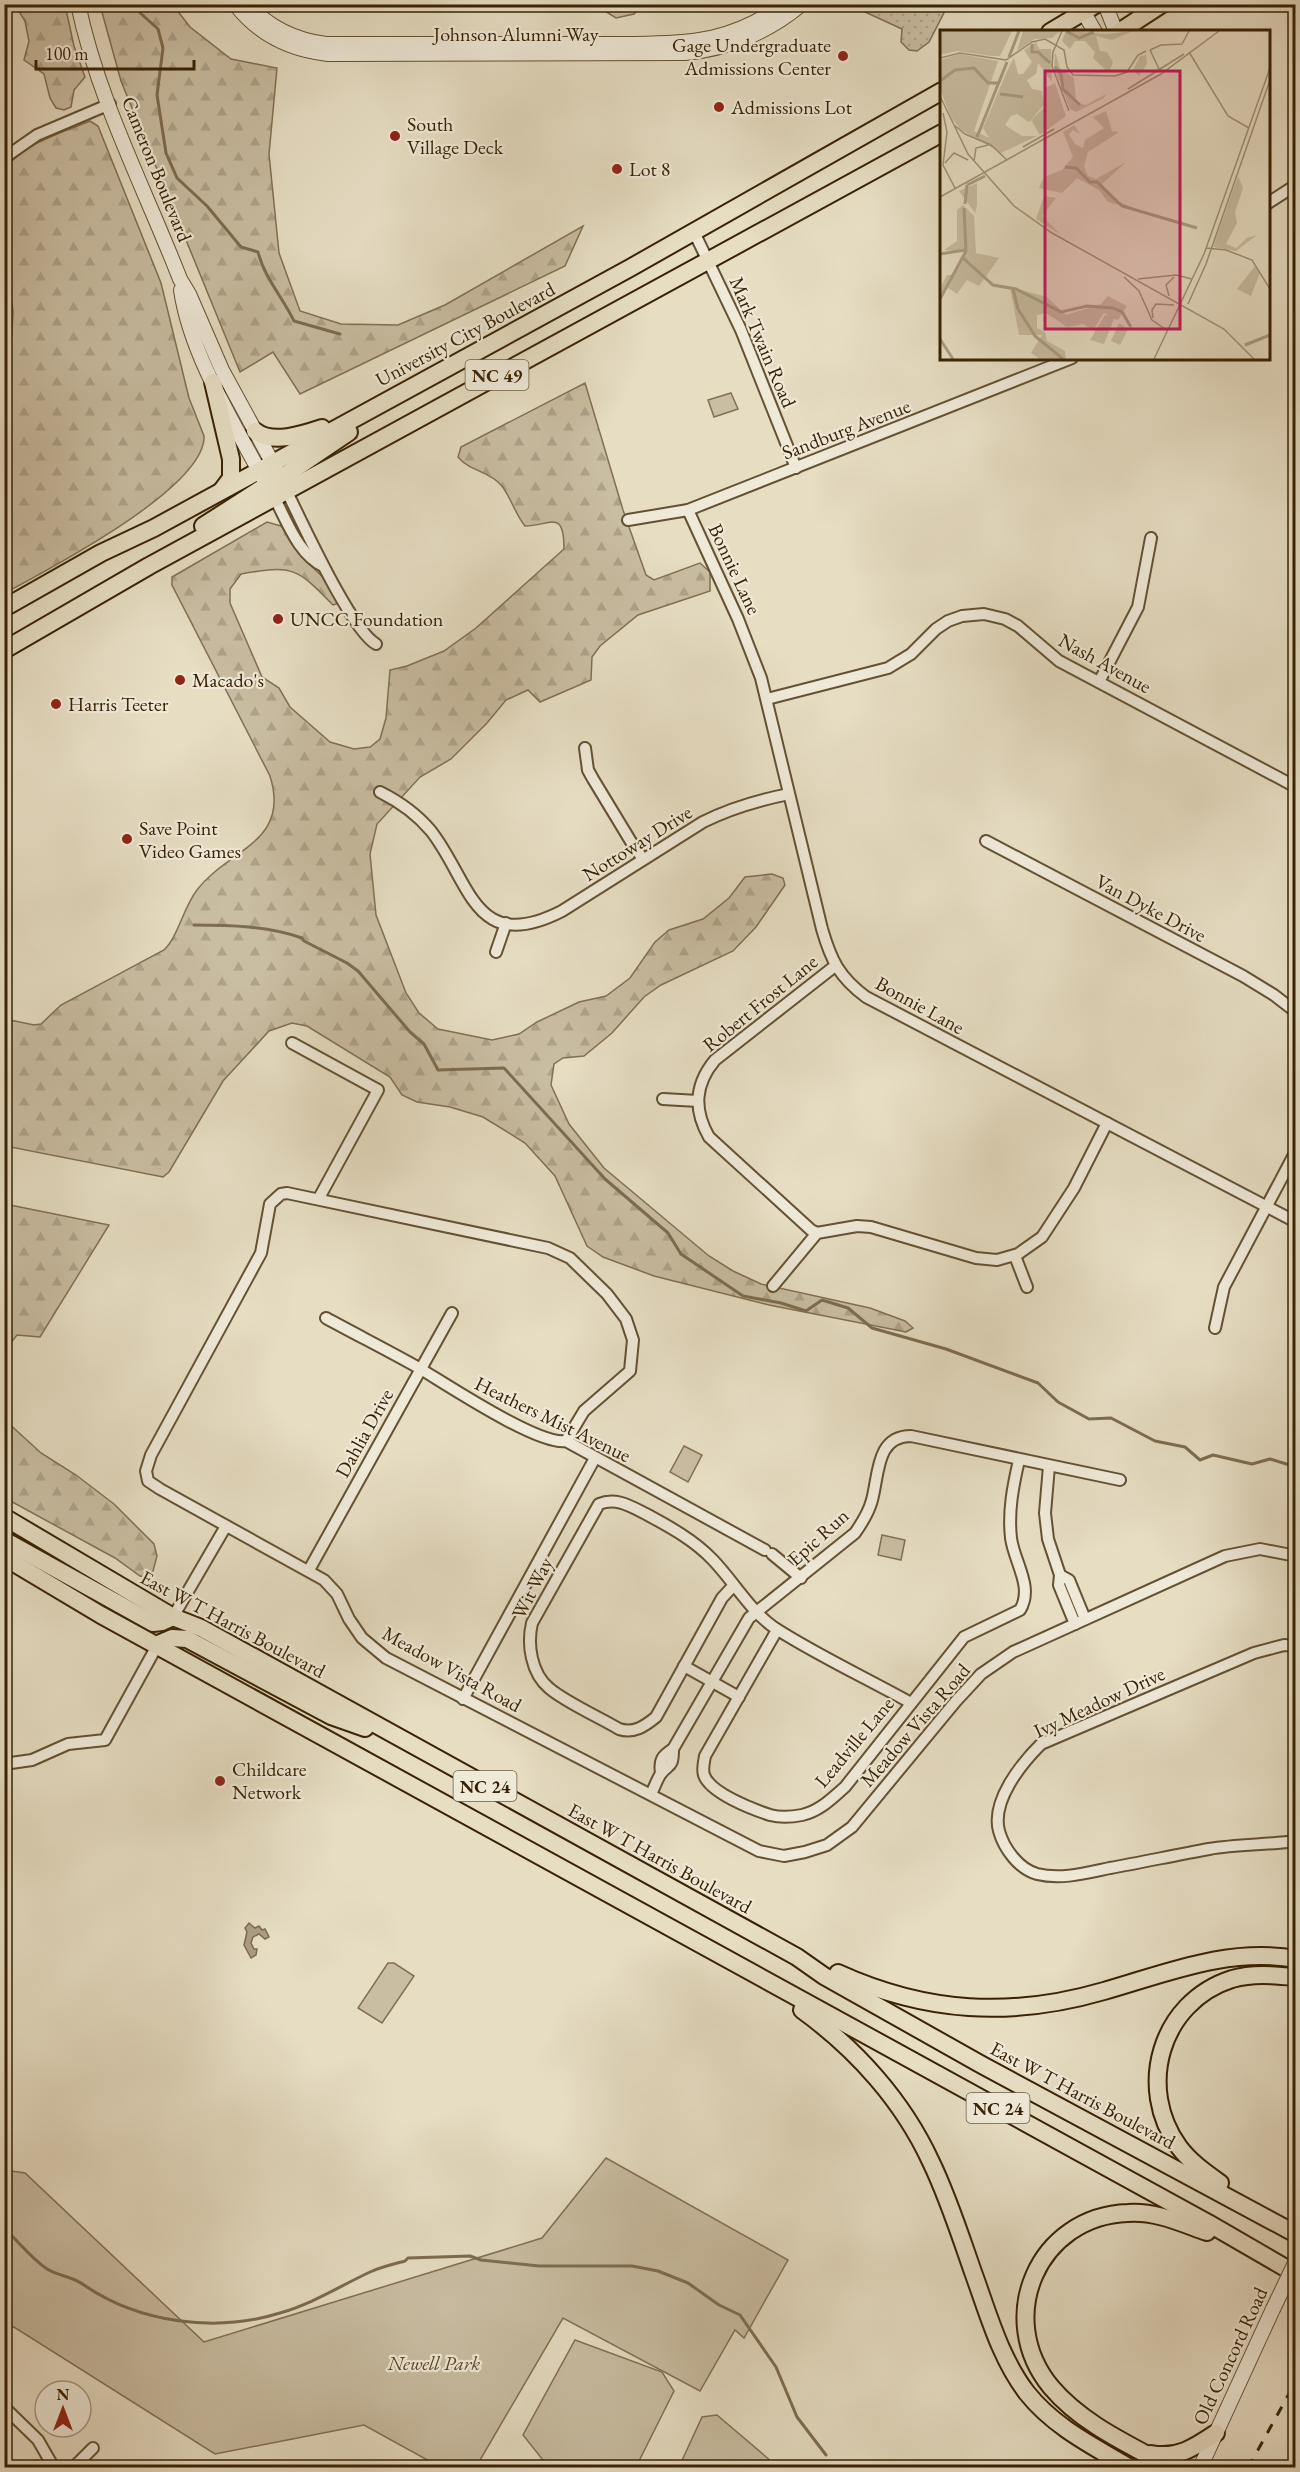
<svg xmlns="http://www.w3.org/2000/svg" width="1300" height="2472" font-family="'EB Garamond',serif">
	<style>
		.grass { fill: url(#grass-dots); stroke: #817052; stroke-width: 1.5 }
		.forest { fill: url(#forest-firs); stroke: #817052; stroke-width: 1.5 }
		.park { fill: #c9bda2; stroke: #817052; stroke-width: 1.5 }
		.water { fill: #ab9d82; stroke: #7d6c4f; stroke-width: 1.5 }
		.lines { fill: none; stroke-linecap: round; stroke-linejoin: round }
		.stream { stroke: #7d6c4f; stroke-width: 3 }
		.minor-casing { stroke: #645133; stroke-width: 14 }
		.tertiary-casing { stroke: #645133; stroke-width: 16 }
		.primary-casing { stroke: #392203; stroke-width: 20 }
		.minor { stroke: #efe9d8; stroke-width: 10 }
		.tertiary { stroke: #efe9d8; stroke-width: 14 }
		.primary { stroke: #e6ddc3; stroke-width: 16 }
		.rail { stroke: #392203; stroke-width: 3; stroke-dasharray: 10 10; stroke-linecap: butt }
		.tertiary-bridge-casing { stroke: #645133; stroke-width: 16; stroke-linecap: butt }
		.tertiary-bridge { stroke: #efe9d8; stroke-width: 14 }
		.poi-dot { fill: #8f2418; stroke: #efe9d8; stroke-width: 2 }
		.labels { text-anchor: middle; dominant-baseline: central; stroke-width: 4.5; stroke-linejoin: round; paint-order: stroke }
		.shield { fill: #efe9d8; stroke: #705e43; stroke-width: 1.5 }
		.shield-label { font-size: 18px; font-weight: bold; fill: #392203 }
		.street-label { font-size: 20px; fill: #392203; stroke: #efe9d8 }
		.poi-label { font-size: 20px; fill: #392203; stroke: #efe9d8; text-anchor: start }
		.park-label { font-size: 20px; font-style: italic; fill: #5d492b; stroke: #efe9d8 }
		.inset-river { fill: none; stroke: #ab9d82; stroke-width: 3 }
		.inset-road { fill: none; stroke: #a19276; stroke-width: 1.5 }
		.view { fill: #c2185b; fill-opacity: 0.15; stroke: #c2185b; stroke-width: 3 }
		.inset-edge { fill: none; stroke: #392203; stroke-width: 3 }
	</style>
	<defs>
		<pattern id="grass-dots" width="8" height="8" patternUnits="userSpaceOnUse" patternTransform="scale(1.5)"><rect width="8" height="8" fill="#c9bda2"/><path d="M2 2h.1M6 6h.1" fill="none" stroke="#ada28a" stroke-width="1.8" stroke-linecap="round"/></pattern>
		<pattern id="forest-firs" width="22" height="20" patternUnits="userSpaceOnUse" patternTransform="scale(1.5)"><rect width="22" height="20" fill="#c9bda2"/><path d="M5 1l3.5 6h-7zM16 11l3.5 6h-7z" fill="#ada28a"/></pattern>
	</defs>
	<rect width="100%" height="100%" fill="#e6ddc3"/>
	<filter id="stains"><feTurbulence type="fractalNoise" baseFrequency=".00333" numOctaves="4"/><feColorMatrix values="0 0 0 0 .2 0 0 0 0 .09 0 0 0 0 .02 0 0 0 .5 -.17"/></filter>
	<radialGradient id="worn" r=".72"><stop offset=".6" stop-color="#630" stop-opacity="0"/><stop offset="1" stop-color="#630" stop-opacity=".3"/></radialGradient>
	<!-- grass -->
	<polygon class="grass" points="850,5 948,5 929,42 917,51 909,50 901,42 902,29"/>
	<!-- forest -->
	<g class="forest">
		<polygon points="15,5 65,5 74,46 85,77 74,90 71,107 64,110 56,108 50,98 44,74 24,60 29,41 25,21"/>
		<polygon points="100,5 173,5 190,27 231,59 277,68 269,154 279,253 300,311 341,324 398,325 445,305 583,226 565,266 300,394 273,352 240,372 121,81"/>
		<polygon points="595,5 643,5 634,14 616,18"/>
		<path d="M90,121L98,126L161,283L189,398L204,436C206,488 47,570 5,593L4,351L12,335L13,311L10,290L5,273V170C19,145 64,132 90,121Z"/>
		<path d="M585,383L623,510L646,575L654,580L700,563L710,572V591L638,615L600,646L592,657L591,680L540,702L528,690L506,700L487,723L451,759L420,777L377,824L370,854L376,915L406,993L419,1013L438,1029L492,1040L519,1034L537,1022L579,1002L606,996L630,978L655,942L669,930L703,919L729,898L745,877L772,874L783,878L785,885L756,927L733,951L661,985L644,997L612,1033L584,1056L563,1058L554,1064L551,1085L569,1124L604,1168L709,1256L733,1271L761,1284L870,1308L905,1321L913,1328L906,1332L769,1305L654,1276L603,1257L587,1246L555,1176L525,1143L483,1117L450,1107L417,1102L402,1095L390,1077L307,1026L292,1023L269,1031L223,1081L169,1172L163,1177L5,1146L4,1057L8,1055V1050L5,1046V1019L34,1025L41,1024L61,1005L164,950C178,937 183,908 197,890C228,849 291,843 270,776L172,585V577L267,522L281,526L289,534L305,560L328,582L339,603L333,605C296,567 293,565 241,574L230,589V603L262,677L279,688L290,707L330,742L354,749L370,747L380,739L386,718L390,670L407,666L444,651L476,628L564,549C564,508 550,526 525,526C515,514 510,495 501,485C489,471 469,471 458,457L461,447Z"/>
		<polygon points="5,1204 109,1225 40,1337 17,1335 5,1350"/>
		<polygon points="5,1420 41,1453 76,1475 114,1504 154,1544 157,1556 153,1571 146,1577 140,1576 115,1558 5,1498"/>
	</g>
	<!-- park -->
	<g class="park">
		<polygon points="731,393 738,409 714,417 708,400"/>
		<polygon points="684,1446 702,1455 688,1482 670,1472"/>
		<polygon points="882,1535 905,1540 901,1560 878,1555"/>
		<polygon points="388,1963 394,1963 414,1976 382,2023 358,2008"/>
		<polygon points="606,2158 788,2260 744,2338 735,2330 700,2391 563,2318 476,2467 440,2467 364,2425 215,2454 14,2327 5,2328 5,2170 25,2173 204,2342 542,2238"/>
		<polygon points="575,2340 662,2372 674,2391 636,2467 510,2467 543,2460 523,2435"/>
		<polygon points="717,2415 778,2467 679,2467 702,2417"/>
	</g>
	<!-- water -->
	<polygon class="water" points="249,1923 255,1928 259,1926 262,1930 265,1929 269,1937 265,1939 259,1934 253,1937 251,1943 254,1949 257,1949 256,1955 251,1958 244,1945 247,1932 245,1928"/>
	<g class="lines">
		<!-- stream -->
		<g class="stream">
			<path d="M135,4L137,10L158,29L163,48L157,95L166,153L177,178L207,206L241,247L258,252C264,277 283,298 294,321L340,334"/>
			<path d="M194,925C230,925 268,926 302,938L304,941L347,963L358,971L410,1032L424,1044L438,1070L504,1068L605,1179L668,1233L681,1254L743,1296L781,1303L806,1311L822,1300L848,1308L872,1328L946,1349L1038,1383L1058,1402L1089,1419L1111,1418L1155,1441L1185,1447L1200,1460L1213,1455L1252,1464L1270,1459L1296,1467"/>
			<path d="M4,2228C18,2241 31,2258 47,2269C59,2276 74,2277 84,2285C139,2323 216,2333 280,2313C312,2304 340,2286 370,2272C381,2267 394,2264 405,2261L408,2258L470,2256L481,2260L539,2266H632L658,2271L688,2283L719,2305L740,2315L776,2367L797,2417L826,2455"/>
		</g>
		<defs>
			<g id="minor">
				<polyline points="4,158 37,135 110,104"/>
				<polyline points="1268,203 1296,185"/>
				<polyline points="694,232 741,330 796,468"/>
				<polyline points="4,310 4,327"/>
				<path d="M287,492C302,522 351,630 376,644"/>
				<path d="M275,499C287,521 298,554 323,566"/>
				<path d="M688,510L738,619L761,678L822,929C831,960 839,977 866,997L1296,1222"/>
				<polyline points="628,520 688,510 1072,358"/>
				<polyline points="1099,682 1138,607 1151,538"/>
				<polyline points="767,699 888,668 911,654 936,629 948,621 962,616 984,614 1005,619 1018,626 1059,661 1296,787"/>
				<polyline points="585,748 588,770 593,779 633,845 643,859"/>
				<path d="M380,792C400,802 416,813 431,831C471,882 474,956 562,911L703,822C731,808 759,800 789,794"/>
				<polyline points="986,841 1243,976 1274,995 1296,1012"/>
				<polyline points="496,952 506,923"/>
				<polyline points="292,1043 378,1090 319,1198"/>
				<polyline points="663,1099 698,1101"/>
				<path d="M817,1233L811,1230L709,1137C693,1109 695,1084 715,1060L835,966"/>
				<polyline points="1015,1256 1027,1287"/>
				<polyline points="773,1286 817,1233 857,1226 871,1227 976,1258 997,1260 1018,1254 1042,1237 1074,1188 1107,1123"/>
				<path d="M326,1318C357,1335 389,1351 419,1368C446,1384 539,1446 566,1441L765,1550"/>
				<polyline points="1215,1328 1224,1287 1296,1151"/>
				<polyline points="566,1441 584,1411 630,1371 633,1340 626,1319 607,1294 570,1258 548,1248 287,1193 281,1194 270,1204 261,1253 151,1455 146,1471 148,1481 160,1489 324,1580 337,1594 349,1619 362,1638 386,1658 759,1851 784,1856 805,1852 827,1845 852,1827 956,1701 981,1674 1013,1652 1225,1556 1260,1549 1296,1556"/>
				<polyline points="1049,1466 1045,1513 1048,1539 1060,1575 1059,1585 1075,1624"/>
				<polyline points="772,1554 801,1578"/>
				<polyline points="309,1570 452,1313"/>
				<polyline points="1060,1575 1069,1580 1085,1619"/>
				<path d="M734,1585L722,1598L656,1717C645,1726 634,1734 619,1729C599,1717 565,1702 549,1688C531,1673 527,1644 532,1623L599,1504C616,1497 630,1506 646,1514C670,1527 694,1540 713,1560C735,1583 752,1614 778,1630C819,1656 868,1679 911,1703"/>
				<polyline points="173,1617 226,1526"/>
				<path d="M777,1630L705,1756C704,1762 702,1769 704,1775C710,1793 752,1809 770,1815C781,1818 792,1817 802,1815C820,1811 832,1798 845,1787L964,1637L1020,1610C1034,1587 1014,1562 1011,1538C1008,1511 1013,1486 1019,1460"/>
				<path d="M1296,1646L1284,1645L1254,1653L1041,1744C1021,1764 991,1801 999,1831C1004,1849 1019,1869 1037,1874C1061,1880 1086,1873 1110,1868C1143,1862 1176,1855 1209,1849C1237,1844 1267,1845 1296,1841"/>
				<polyline points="684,1666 739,1697"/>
				<polyline points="463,1699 595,1458"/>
				<polyline points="4,1764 32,1760 68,1744 105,1740 158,1644"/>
				<path d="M661,1773C659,1760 662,1756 673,1749L749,1618L855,1533C862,1523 869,1512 872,1500C879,1474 876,1436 911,1436L1120,1480"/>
				<path d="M651,1794C654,1788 657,1780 660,1775C669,1762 673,1770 673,1749"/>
				<polyline points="4,2407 38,2440 54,2468"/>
				<polyline points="73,2468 93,2448"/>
			</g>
			<g id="tertiary">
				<path d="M78,4C98,100 145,189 180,279L189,294L222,370L277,471"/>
				<path d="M235,4C258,34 291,50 328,54L685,53C728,49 769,32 802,4"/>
				<path d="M248,4C268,27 295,40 326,44H634C693,43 734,41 784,4"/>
				<polyline points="1079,4 1095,32"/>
				<polyline points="1105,4 1116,32"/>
				<path d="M181,290C190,353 233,422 263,478"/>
				<polyline points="1200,2468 1273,2309"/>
			</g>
			<g id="primary">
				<polyline points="1050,32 1097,4"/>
				<polyline points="1119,32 1162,4"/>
				<polyline points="213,382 231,459 231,478 222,490"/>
				<path d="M255,431C272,445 304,434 322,428"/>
				<polyline points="275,499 273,487 278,480 349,432"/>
				<polyline points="203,526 267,485 271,480 274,472"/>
				<polyline points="4,608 101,553 154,528 630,268 942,91"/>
				<polyline points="4,650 149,566 942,133"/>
				<polyline points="4,1517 173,1617 201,1628 797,1957 824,1976 982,2065 1296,2234"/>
				<polyline points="4,1540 153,1623 162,1622 173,1617"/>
				<polyline points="4,1557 101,1615 1208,2223 1296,2274"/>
				<polyline points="158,1644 172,1638 187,1639 331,1716 365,1728"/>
				<path d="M838,1973C926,2013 1011,2018 1104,1991C1167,1973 1229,1947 1296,1959"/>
				<path d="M802,2010C856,2049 903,2101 931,2162C948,2197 960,2235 973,2272C988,2313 1000,2358 1027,2393C1054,2427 1093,2446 1130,2468"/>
				<path d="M1220,2183C1206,2173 1190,2162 1179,2147C1136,2088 1160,2002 1232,1979C1253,1973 1274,1975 1296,1977"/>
				<path d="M1151,2454C1178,2459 1195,2447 1216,2433"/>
				<path d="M1172,2468C1130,2445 1082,2424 1051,2387C994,2318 1038,2216 1128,2213C1156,2211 1181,2223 1207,2232"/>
			</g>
		</defs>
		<!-- minor casing -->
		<use href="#minor" class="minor-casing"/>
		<!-- tertiary casing -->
		<use href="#tertiary" class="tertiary-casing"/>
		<!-- primary casing -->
		<use href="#primary" class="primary-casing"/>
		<!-- minor -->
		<use href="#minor" class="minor"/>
		<!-- tertiary -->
		<use href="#tertiary" class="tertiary"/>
		<!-- primary -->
		<use href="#primary" class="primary"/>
		<!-- rail -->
		<polyline class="rail" points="1248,2468 1296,2381"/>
		<defs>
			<polyline id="tertiary-bridge" points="1273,2309 1296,2261"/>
		</defs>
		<!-- tertiary-bridge casing -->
		<use href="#tertiary-bridge" class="tertiary-bridge-casing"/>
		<!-- tertiary-bridge -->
		<use href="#tertiary-bridge" class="tertiary-bridge"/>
	</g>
	<!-- markers -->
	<g class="poi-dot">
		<circle cx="843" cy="56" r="6"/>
		<circle cx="719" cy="107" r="6"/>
		<circle cx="395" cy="136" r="6"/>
		<circle cx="617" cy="169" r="6"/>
		<circle cx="278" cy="619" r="6"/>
		<circle cx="180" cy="680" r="6"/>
		<circle cx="56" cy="704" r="6"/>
		<circle cx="127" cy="839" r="6"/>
		<circle cx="220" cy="1781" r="6"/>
	</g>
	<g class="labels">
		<!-- shield labels -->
		<g class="shield">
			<rect x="465.5" y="360" width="63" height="30" rx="4.5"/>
			<rect x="453.5" y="1771" width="63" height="30" rx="4.5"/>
			<rect x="966.5" y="2093" width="63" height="30" rx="4.5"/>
		</g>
		<g class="shield-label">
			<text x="497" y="375">NC 49</text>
			<text x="485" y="1786">NC 24</text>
			<text x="998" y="2108">NC 24</text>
		</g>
		<!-- street labels -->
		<g class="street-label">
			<text x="516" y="34">Johnson Alumni Way</text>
			<text transform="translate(157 169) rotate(68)">Cameron Boulevard</text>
			<text transform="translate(465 334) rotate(-28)">University City Boulevard</text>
			<text transform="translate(763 342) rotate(67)">Mark Twain Road</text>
			<text transform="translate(846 429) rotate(-21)">Sandburg Avenue</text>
			<text transform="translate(735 569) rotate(65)">Bonnie Lane</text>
			<text transform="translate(1105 663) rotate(29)">Nash Avenue</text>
			<text transform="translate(637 843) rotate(-32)">Nottoway Drive</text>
			<text transform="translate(1151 908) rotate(28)">Van Dyke Drive</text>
			<text transform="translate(760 1003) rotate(-39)">Robert Frost Lane</text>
			<text transform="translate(920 1005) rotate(29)">Bonnie Lane</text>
			<text transform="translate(553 1419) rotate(26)">Heathers Mist Avenue</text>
			<text transform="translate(364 1433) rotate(-61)">Dahlia Drive</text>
			<text transform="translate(818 1537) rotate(-42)">Epic Run</text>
			<text transform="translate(532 1588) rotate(-63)">Wit Way</text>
			<text transform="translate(233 1624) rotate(28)">East W T Harris Boulevard</text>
			<text transform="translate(452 1669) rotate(29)">Meadow Vista Road</text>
			<text transform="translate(1099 1702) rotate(-25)">Ivy Meadow Drive</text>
			<text transform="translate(915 1725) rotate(-49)">Meadow Vista Road</text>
			<text transform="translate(854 1742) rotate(-50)">Leadville Lane</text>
			<text transform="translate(660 1858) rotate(29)">East W T Harris Boulevard</text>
			<text transform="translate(1083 2095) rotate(28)">East W T Harris Boulevard</text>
			<text transform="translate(1230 2356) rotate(-65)">Old Concord Road</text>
		</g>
		<!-- poi labels -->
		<g class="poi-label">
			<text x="831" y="45" text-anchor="end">Gage Undergraduate<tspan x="831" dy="23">Admissions Center</tspan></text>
			<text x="731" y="107">Admissions Lot</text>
			<text x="407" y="124">South<tspan x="407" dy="23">Village Deck</tspan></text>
			<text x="629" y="169">Lot 8</text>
			<text x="290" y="619">UNCC Foundation</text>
			<text x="192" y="680">Macado's</text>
			<text x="68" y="704">Harris Teeter</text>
			<text x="139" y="828">Save Point<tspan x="139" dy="23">Video Games</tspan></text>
			<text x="232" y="1769">Childcare<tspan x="232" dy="23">Network</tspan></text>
		</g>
		<!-- park labels -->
		<g class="park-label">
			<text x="434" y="2363">Newell Park</text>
		</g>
	</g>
	<!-- overview -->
	<g transform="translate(940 30)">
		<rect width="330" height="330" fill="#e6ddc3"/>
		<path d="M206,25L207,34L199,46L193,40L200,26ZM298,146L303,158L295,182L297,193L286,214L296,218L307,208L317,205L296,221L273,217Z" fill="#c9bda2"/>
		<path d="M0,1H72L60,26H51L17,21L0,25ZM83,1H120L112,8L94,9L77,21ZM126,1L167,4L193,1L172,10L156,6L160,21L167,22L173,32L169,43L153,28L155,22L145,11H135L130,19L122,11ZM96,12L99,19H111L112,52L98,33L96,44L87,50L92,59L102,61L104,75L89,92L77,84L71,86L65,95L82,106H97L61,123L20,99L11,87L0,59V30L20,24L58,31L34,101L49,108L43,98L68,39L74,28L78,44H83L92,32L84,20ZM115,22L120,38L134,48L136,73L146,75L166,64L164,68L136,82L130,79L114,37ZM115,53L126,86L100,105L91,90L106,76L105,58ZM166,81L172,101L179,102L148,122L144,136L148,146L156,149L186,132L162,154L179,172L199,180L168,172L159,160L137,148L122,163L99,158L104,147L122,140L133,127L123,102L134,95L140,104L133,100L129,104L135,114L143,118L145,110L164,98L153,87ZM104,166L116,168L102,186L121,205L96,189ZM315,236L320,243L311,266L297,259Z" fill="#c9bda2"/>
		<path d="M37,153V175L35,183L19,161ZM23,175L34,186L36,223L59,228L39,256L27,250L17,264L7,257L0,269L2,254L7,245H14L25,222L4,220L17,211V180ZM70,257L107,267L126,285L161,274L168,266L187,276L178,290L174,289L164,314L150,310L165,285L169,286L164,283L153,300L143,294L127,297L106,283L97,285V298L105,302L107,311L125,321L126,329H100L91,323L102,305H79ZM179,293L188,299L180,315L171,311Z" fill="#c9bda2"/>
		<path class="inset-river" d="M126,1L139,8L154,2M92,14V22H98L110,33M69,27L79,1M115,37L121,44L123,59L140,75M0,51L15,40L34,38L48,53H59M60,64L83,67M37,107L67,32M125,137L136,138L150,152H157L182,176L257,198M27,155L45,146M25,174L27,155M0,224L25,220M23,228L53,255L76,259L121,282L147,276L173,278L182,282L191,297M73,259L78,279L95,306L123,329M0,269L26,221L24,178M0,309L13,329M305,315L330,305"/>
		<path class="inset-road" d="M122,1L113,22L112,36L129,81M210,20L221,15L242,14L249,1M210,20L220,41M249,22L288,86L309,98M0,28L20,23L66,30L92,12L105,9L124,20L127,37L133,45L175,46L187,42L198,25L206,21M188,59L244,24M0,66L28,124L74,176L112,203L284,299L314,329M3,83L7,102L3,135L15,158M14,95L25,104L51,115L67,130M83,117L114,99M34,131L36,118L48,115M5,133L14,123L28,130M0,167L221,44L279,1M266,218L286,220L312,230L330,259M184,247L199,261L212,290L228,301M198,249L236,245L252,249M229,266L226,255L234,247M248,274L266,234L330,50M213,288L212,280L216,274L234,275M214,329L264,224L330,38"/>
		<path class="view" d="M105,41H240V299H105Z"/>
		<rect width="330" height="330" class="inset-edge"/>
	</g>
	<!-- margin -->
	<rect width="1300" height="2472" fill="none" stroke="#e6ddc3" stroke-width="24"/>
	<rect x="6" y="6" width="1288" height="2460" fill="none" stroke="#392203" stroke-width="3"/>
	<rect x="12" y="12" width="1276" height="2448" fill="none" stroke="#392203" stroke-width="1.5"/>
	<!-- north arrow -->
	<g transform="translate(63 2409)"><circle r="28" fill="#efe9d8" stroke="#a69983" stroke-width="1.5"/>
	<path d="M0-4.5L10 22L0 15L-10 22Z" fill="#8f2418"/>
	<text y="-9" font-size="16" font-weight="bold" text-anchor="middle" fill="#392203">N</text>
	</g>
	<!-- scale -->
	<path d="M36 60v9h158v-9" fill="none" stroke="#392203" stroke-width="3"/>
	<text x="45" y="60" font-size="18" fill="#392203" stroke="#efe9d8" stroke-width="4.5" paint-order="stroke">100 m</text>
	<rect width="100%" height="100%" filter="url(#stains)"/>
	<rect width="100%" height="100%" fill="url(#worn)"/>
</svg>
